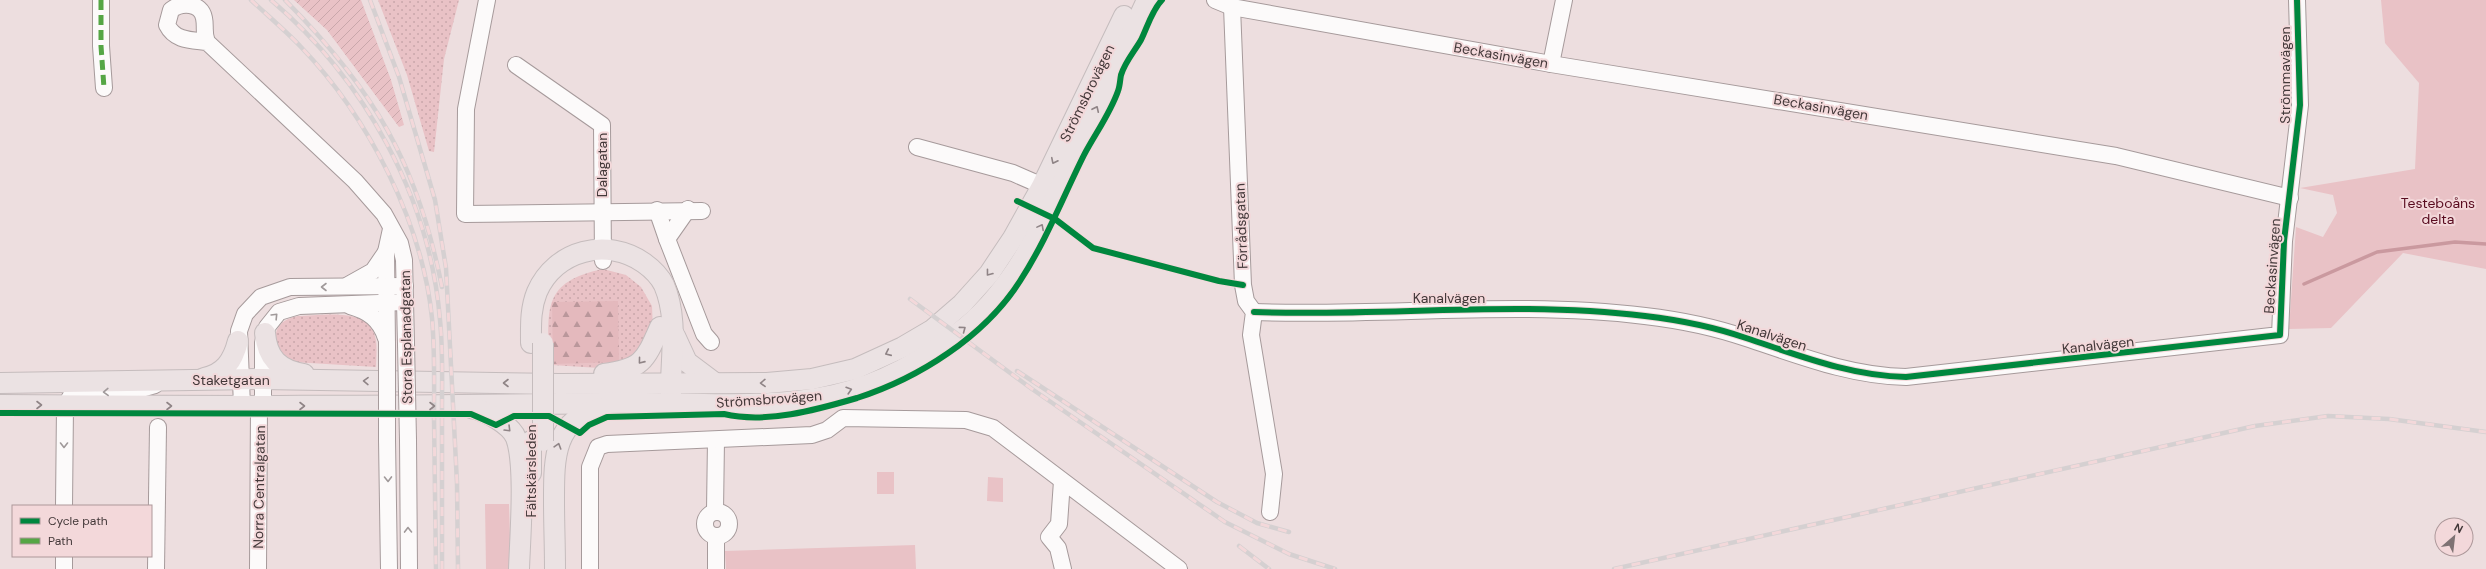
<svg xmlns="http://www.w3.org/2000/svg" width="2486" height="569" font-family="'DM Sans',sans-serif">
	<style>
		.grass { fill: url(#grass-dots) }
		.forest { fill: url(#forest-firs) }
		.park { fill: #e9c2c6 }
		.garden { fill: url(#garden-furrows) }
		.lines { fill: none; stroke-linecap: round; stroke-linejoin: round }
		.stream { stroke: #ca999f; stroke-width: 3.5 }
		.minor-casing { stroke: #a69a9b; stroke-width: 18 }
		.major-casing { stroke: #c5bcbd; stroke-width: 22 }
		.minor { stroke: #fcfafa; stroke-width: 16 }
		.major { stroke: #ebe2e3; stroke-width: 20 }
		.rail-casing { stroke: #d5d0d1; stroke-width: 4.5 }
		.rail { stroke: #f3d8da; stroke-width: 3; stroke-dasharray: 9; stroke-linecap: butt }
		.minor-bridge-casing { stroke: #a69a9b; stroke-width: 18; stroke-linecap: butt }
		.major-bridge-casing { stroke: #c5bcbd; stroke-width: 22; stroke-linecap: butt }
		.minor-bridge { stroke: #fcfafa; stroke-width: 16 }
		.major-bridge { stroke: #ebe2e3; stroke-width: 20 }
		.quiet { stroke: #55a645; stroke-width: 5; stroke-dasharray: 10 5; stroke-linecap: butt }
		.cycleway-casing { stroke: #f3d8da; stroke-width: 8 }
		.cycleway { stroke: #00873e; stroke-width: 6 }
		.oneway { stroke: #8f8486 }
		.oneway2 { stroke: #a0999a }
		.labels { text-anchor: middle; dominant-baseline: central; stroke-width: 4; stroke-linejoin: round; paint-order: stroke }
		.street-label { font-size: 14px; fill: #433839; stroke: #f3d8da }
		.park-label { font-size: 14px; fill: #590c20; stroke: #f3d8da }
	</style>
	<defs>
		<pattern id="grass-dots" width="8" height="8" patternUnits="userSpaceOnUse"><rect width="8" height="8" fill="#e9c2c6"/><path d="M2 2h.1M6 6h.1" fill="none" stroke="#c9a7ab" stroke-width="1.8" stroke-linecap="round"/></pattern>
		<pattern id="forest-firs" width="22" height="20" patternUnits="userSpaceOnUse"><rect width="22" height="20" fill="#e4b9bd"/><path d="M5 1l3.5 6h-7zM16 11l3.5 6h-7z" fill="#ba979b"/></pattern>
		<pattern id="garden-furrows" width="10" height="10" patternUnits="userSpaceOnUse"><rect width="10" height="10" fill="#e9c2c6"/><path d="M-1 1l2-2M0 10L10 0M9 11l2-2" fill="none" stroke="#c9a7ab"/></pattern>
	</defs>
	<rect width="100%" height="100%" fill="#eddedf"/>
	<!-- grass -->
	<g class="grass">
		<polygon points="378,0 459,0 444,59 434,152 429,151 407,75"/>
		<path d="M603,269L626,275L641,287L652,306L653,331L637,358L599,368L552,365L549,361C548,308 542,282 603,269Z"/>
		<path d="M298,316C319,316 365,307 374,333C378,343 376,356 376,367L293,362C270,350 268,321 298,316Z"/>
	</g>
	<!-- forest -->
	<polygon class="forest" points="618,301 619,362 553,364 552,302"/>
	<!-- park -->
	<g class="park">
		<polygon points="2381,0 2486,0 2486,269 2403,253 2331,328 2289,329 2296,227 2323,237 2337,213 2333,195 2300,188 2415,169 2419,83 2385,43"/>
		<rect x="877" y="472" width="17" height="22"/>
		<polygon points="988,477 1003,478 1003,502 987,501"/>
		<polygon points="485,504 509,504 511,569 486,569"/>
		<polygon points="915,545 916,569 726,569 725,551"/>
	</g>
	<!-- garden -->
	<polygon class="garden" points="294,0 361,0 391,80 404,125 399,127 327,30"/>
	<g class="lines">
		<!-- stream -->
		<polyline class="stream" points="2304,284 2377,252 2455,242 2486,244"/>
		<defs>
			<g id="minor">
				<polyline points="101,0 101,46 104,88"/>
				<polyline points="487,0 466,109 465,214 702,211"/>
				<polyline points="1215,0 1232,7 1551,64 2116,156 2290,198"/>
				<polyline points="1232,7 1243,285 1246,301 1254,312 1251,335 1274,474 1270,512"/>
				<path d="M207,42C191,40 175,41 167,25L171,10C181,2 201,2 204,18C206,27 203,33 207,42L355,181L384,214L400,243L404,260L406,344"/>
				<polyline points="1551,64 1564,0"/>
				<polyline points="516,65 602,125 603,261"/>
				<polyline points="917,147 1013,173 1052,190"/>
				<polyline points="688,209 667,239 704,334 711,342"/>
				<polyline points="657,210 667,239"/>
				<polyline points="348,285 373,271 386,252"/>
				<path d="M350,306C368,311 380,319 386,338"/>
				<path d="M1254,312C1384,317 1516,300 1645,316C1679,320 1714,327 1746,338C1798,355 1850,376 1906,377L2280,335L2284,241L2300,105L2297,0"/>
				<polyline points="387,344 386,252 391,229"/>
				<polyline points="242,406 239,331 245,314 261,297 290,287 405,286"/>
				<polyline points="263,406 263,343 267,327 279,312 299,306 405,302"/>
				<polyline points="387,440 389,569"/>
				<polyline points="408,440 409,569"/>
				<polyline points="1062,481 1059,524 1049,537 1058,548 1063,569"/>
				<polyline points="64,506 65,406 72,394 134,391 155,385"/>
				<polyline points="715,511 716,440"/>
				<circle cx="717" cy="524" r="12"/>
				<polyline points="716,536 716,569"/>
				<polyline points="64,569 64,556"/>
				<polyline points="156,569 158,427"/>
				<polyline points="258,569 259,406"/>
				<polyline points="590,569 590,467 598,447 607,444 812,435 827,430 843,418 966,420 993,428 1179,569"/>
			</g>
			<g id="major">
				<path d="M265,333C267,358 279,370 304,374"/>
				<polyline points="675,336 687,362 715,383"/>
				<path d="M531,343C531,326 530,309 537,292C555,250 607,237 644,263C651,268 660,277 664,285C679,320 670,359 671,396"/>
				<path d="M604,374C642,369 645,361 660,327"/>
				<path d="M204,378C224,374 233,361 238,341"/>
				<polyline points="0,383 262,379 559,384 767,383 812,379 855,369 903,347 932,330 962,304 989,274 1013,238 1042,186 1124,16"/>
				<path d="M0,405C201,406 401,407 602,403C676,401 761,411 834,395C882,384 928,358 966,327C1020,282 1046,217 1075,155C1099,104 1123,52 1147,0"/>
				<path d="M471,408C485,410 511,425 516,438C526,465 520,538 519,569"/>
				<polyline points="531,473 531,441"/>
				<path d="M555,569C555,546 554,524 554,501C554,460 553,418 602,408"/>
			</g>
		</defs>
		<!-- minor casing -->
		<use href="#minor" class="minor-casing"/>
		<!-- major casing -->
		<use href="#major" class="major-casing"/>
		<!-- minor -->
		<use href="#minor" class="minor"/>
		<!-- major -->
		<use href="#major" class="major"/>
		<defs>
			<g id="rail">
				<path d="M251,0C268,16 286,31 301,47C368,117 422,221 432,318C435,351 434,385 434,418C435,468 435,519 436,569"/>
				<path d="M271,0C364,79 430,197 440,320C443,349 442,378 442,407C442,461 442,515 442,569"/>
				<path d="M285,0C374,90 417,162 442,287"/>
				<polyline points="370,0 399,77 435,200 446,268 457,483 458,569"/>
				<polyline points="910,299 1032,389 1225,522 1289,554 1335,569"/>
				<polyline points="1017,371 1217,502 1257,523 1289,532"/>
				<polyline points="1239,546 1269,569"/>
				<polyline points="1614,569 2255,426 2328,416 2389,419 2486,432"/>
			</g>
		</defs>
		<!-- rail casing -->
		<use href="#rail" class="rail-casing"/>
		<!-- rail -->
		<use href="#rail" class="rail"/>
		<defs>
			<g id="minor-bridge">
				<polyline points="387,344 387,440"/>
				<polyline points="406,344 408,440"/>
			</g>
			<polyline id="major-bridge" points="543,343 543,441"/>
		</defs>
		<!-- minor-bridge casing -->
		<use href="#minor-bridge" class="minor-bridge-casing"/>
		<!-- major-bridge casing -->
		<use href="#major-bridge" class="major-bridge-casing"/>
		<!-- minor-bridge -->
		<use href="#minor-bridge" class="minor-bridge"/>
		<!-- major-bridge -->
		<use href="#major-bridge" class="major-bridge"/>
		<!-- quiet -->
		<polyline class="quiet" points="101,0 101,46 104,88"/>
		<defs>
			<g id="cycleway">
				<polyline points="1017,201 1055,219 1093,248 1219,281 1243,285"/>
				<path d="M1254,312C1384,317 1516,300 1645,316C1679,320 1714,327 1746,338C1798,355 1850,376 1906,377L2280,335L2284,241L2300,105L2297,0"/>
				<path d="M0,413L471,414L496,425L514,416H549L580,433L589,425L607,417L724,414C766,424 816,410 857,398C919,378 984,337 1020,281C1046,241 1063,197 1084,155C1095,134 1110,114 1118,91C1120,86 1120,80 1121,75C1125,62 1134,52 1141,40C1147,28 1152,10 1162,0"/>
			</g>
		</defs>
		<!-- cycleway casing -->
		<use href="#cycleway" class="cycleway-casing"/>
		<!-- cycleway -->
		<use href="#cycleway" class="cycleway"/>
	</g>
	<!-- one-way arrows -->
	<defs><path id="oneway-chevron" d="M-2-3.5L2.5 0L-2 3.5" fill="none" stroke-width="1.6" stroke-linecap="round" stroke-linejoin="round"/></defs>
	<g class="oneway">
		<use href="#oneway-chevron" transform="translate(1096 109) rotate(-65)"/>
		<use href="#oneway-chevron" transform="translate(1054 161) rotate(116)"/>
		<use href="#oneway-chevron" transform="translate(1041 227) rotate(-62)"/>
		<use href="#oneway-chevron" transform="translate(989 273) rotate(128)"/>
		<use href="#oneway-chevron" transform="translate(963 329) rotate(-37)"/>
		<use href="#oneway-chevron" transform="translate(888 353) rotate(156)"/>
		<use href="#oneway-chevron" transform="translate(641 361) rotate(129)"/>
		<use href="#oneway-chevron" transform="translate(366 381) rotate(-179)"/>
		<use href="#oneway-chevron" transform="translate(506 383) rotate(-180)"/>
		<use href="#oneway-chevron" transform="translate(763 383) rotate(179)"/>
		<use href="#oneway-chevron" transform="translate(849 390) rotate(-17)"/>
		<use href="#oneway-chevron" transform="translate(39 405)"/>
		<use href="#oneway-chevron" transform="translate(169 406)"/>
		<use href="#oneway-chevron" transform="translate(302 406)"/>
		<use href="#oneway-chevron" transform="translate(432 406)"/>
		<use href="#oneway-chevron" transform="translate(508 429) rotate(45)"/>
		<use href="#oneway-chevron" transform="translate(558 446) rotate(-73)"/>
	</g>
	<g class="oneway2">
		<use href="#oneway-chevron" transform="translate(324 287) rotate(180)"/>
		<use href="#oneway-chevron" transform="translate(275 316) rotate(-46)"/>
		<use href="#oneway-chevron" transform="translate(106 392) rotate(178)"/>
		<use href="#oneway-chevron" transform="translate(64 445) rotate(90)"/>
		<use href="#oneway-chevron" transform="translate(388 479) rotate(89)"/>
		<use href="#oneway-chevron" transform="translate(408 530) rotate(-91)"/>
	</g>
	<g class="labels">
		<!-- street labels -->
		<g class="street-label">
			<text transform="translate(1501 55) rotate(10)">Beckasinvägen</text>
			<text transform="translate(2285 75) rotate(-90)">Strömmavägen</text>
			<text transform="translate(1087 93) rotate(-64)">Strömsbrovägen</text>
			<text transform="translate(1821 107) rotate(10)">Beckasinvägen</text>
			<text transform="translate(602 165) rotate(-90)">Dalagatan</text>
			<text transform="translate(1241 226) rotate(-92)">Förrådsgatan</text>
			<text transform="translate(2272 266) rotate(-86)">Beckasinvägen</text>
			<text x="1449" y="298">Kanalvägen</text>
			<text transform="translate(1772 335) rotate(18)">Kanalvägen</text>
			<text transform="translate(406 337) rotate(-91)">Stora Esplanadgatan</text>
			<text transform="translate(2098 345) rotate(-6)">Kanalvägen</text>
			<text x="231" y="380">Staketgatan</text>
			<text transform="translate(769 399) rotate(-4)">Strömsbrovägen</text>
			<text transform="translate(531 471) rotate(-90)">Fältskärsleden</text>
			<text transform="translate(259 487) rotate(-89)">Norra Centralgatan</text>
		</g>
		<!-- park labels -->
		<g class="park-label">
			<text x="2438" y="203">Testeboåns<tspan x="2438" dy="16">delta</tspan></text>
		</g>
	</g>
	<!-- legend -->
	<rect x="12" y="505" width="140" height="52" fill="#f3d8da" stroke="#ad989a"/>
	<rect x="20" y="518" width="20" height="6" fill="#00873e" stroke="#ad989a"/>
	<text x="48" y="525" font-size="12" fill="#433839">Cycle path</text>
	<rect x="20" y="538" width="20" height="6" fill="#55a645" stroke="#ad989a"/>
	<text x="48" y="545" font-size="12" fill="#433839">Path</text>
	<!-- north arrow -->
	<g transform="translate(2454 537) rotate(28)"><circle r="19" fill="#f3d8da" stroke="#ad989a"/>
	<path d="M0-3L7 15L0 10L-7 15Z" fill="#7e7273"/>
	<text y="-6" font-size="11" font-weight="bold" text-anchor="middle" fill="#433839">N</text>
	</g>
</svg>
